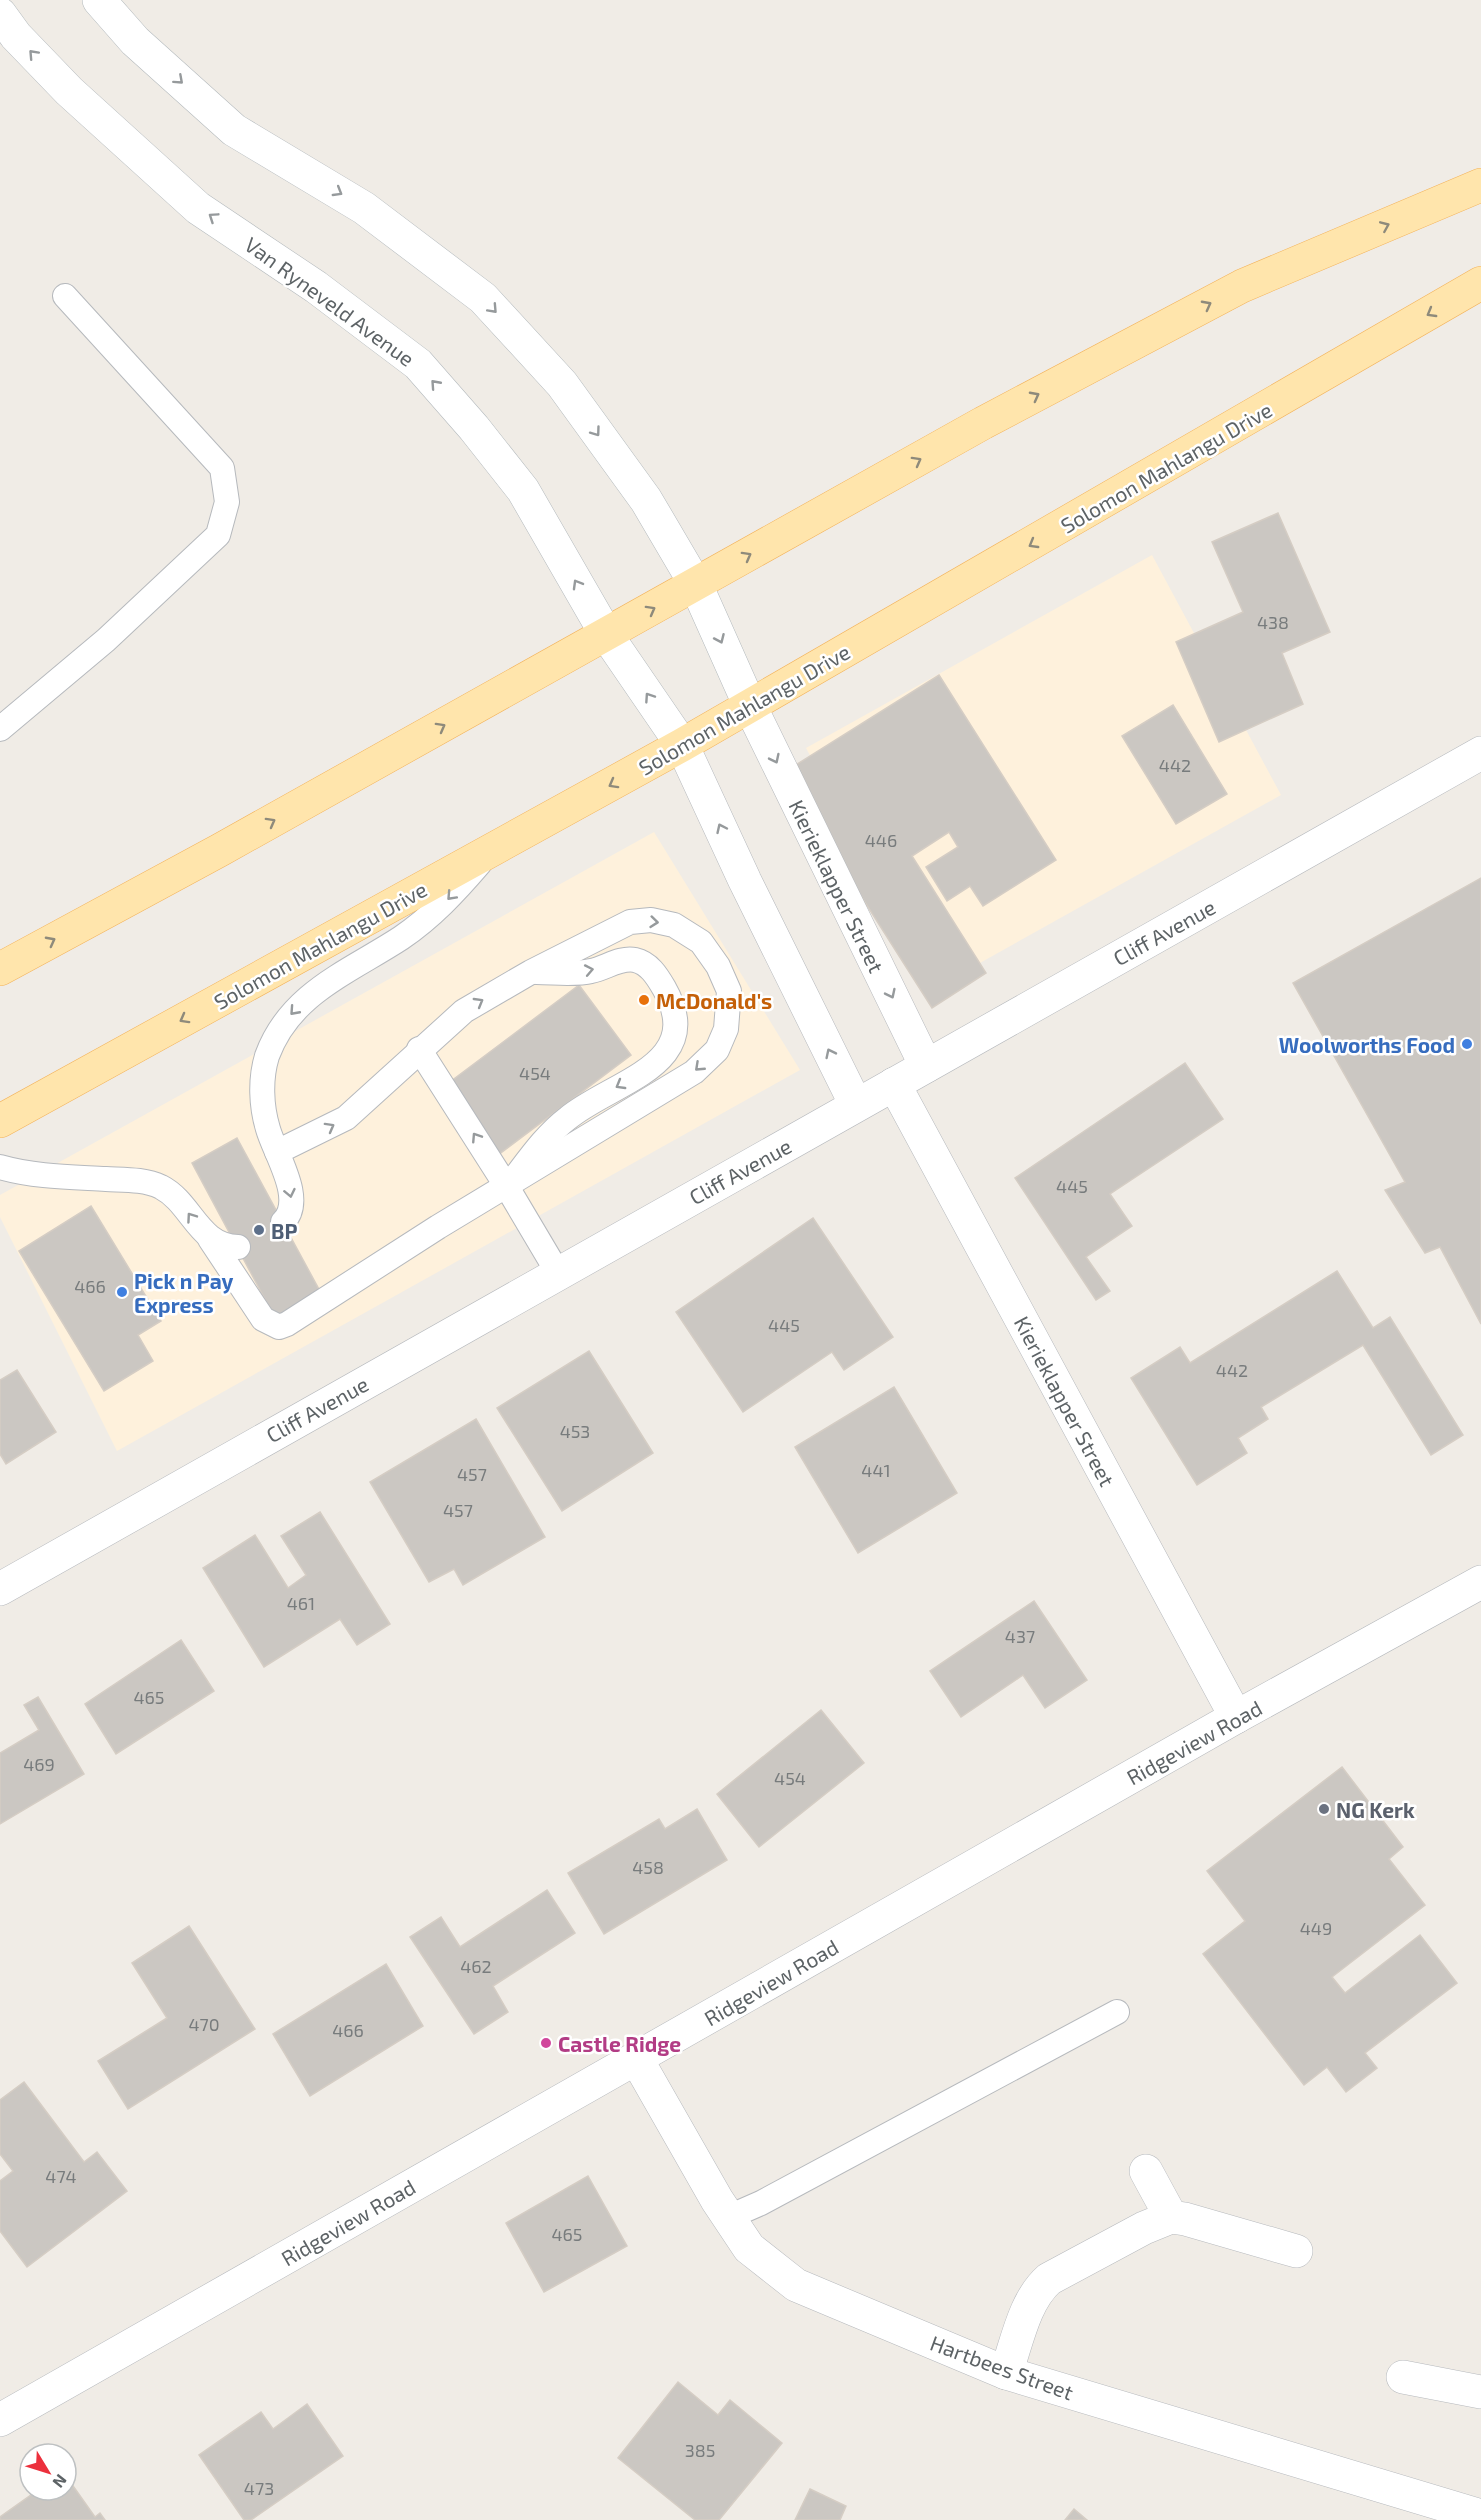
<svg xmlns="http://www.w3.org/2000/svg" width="1481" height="2520" font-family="'Exo 2',sans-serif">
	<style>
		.commercial { fill: #fef1dc }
		.building { fill: #cbc7c2; stroke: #d5cdc4; stroke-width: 1.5 }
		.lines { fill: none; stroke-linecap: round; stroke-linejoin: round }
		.lane-casing { stroke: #b6b9bd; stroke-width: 26 }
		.street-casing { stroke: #b6b9bd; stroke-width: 34 }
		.secondary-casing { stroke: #b4babd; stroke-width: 34 }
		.primary-casing { stroke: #f3b35b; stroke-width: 34 }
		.lane { stroke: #fff; stroke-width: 24 }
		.street { stroke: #fff; stroke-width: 33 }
		.secondary { stroke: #fff; stroke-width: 33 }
		.primary { stroke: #ffe5ac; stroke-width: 33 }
		.oneway { stroke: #969a9c }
		.oneway2 { stroke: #8e8a7b }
		.food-dot { fill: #e8710a; stroke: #fff; stroke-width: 2 }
		.shop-dot { fill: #3f7fe0; stroke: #fff; stroke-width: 2 }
		.service-dot { fill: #5c6f8a; stroke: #fff; stroke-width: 2 }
		.worship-dot { fill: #6b7280; stroke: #fff; stroke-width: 2 }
		.hotel-dot { fill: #d1479c; stroke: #fff; stroke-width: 2 }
		.labels { text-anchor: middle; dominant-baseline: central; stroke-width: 5; stroke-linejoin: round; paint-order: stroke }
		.number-label { font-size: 18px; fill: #787c7d }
		.street-label { font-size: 21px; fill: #5d6366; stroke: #fff }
		.food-label { font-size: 21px; font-weight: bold; fill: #c56008; stroke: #fff; text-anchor: start }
		.shop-label { font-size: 21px; font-weight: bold; fill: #366cbe; stroke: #fff; text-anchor: end }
		.service-label { font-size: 21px; font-weight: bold; fill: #4e5e75; stroke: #fff; text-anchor: start }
		.worship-label { font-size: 21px; font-weight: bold; fill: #5b616d; stroke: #fff; text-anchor: start }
		.hotel-label { font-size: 21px; font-weight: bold; fill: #b23c85; stroke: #fff; text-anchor: start }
	</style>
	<rect width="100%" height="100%" fill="#f0ece6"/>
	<!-- commercial -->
	<g class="commercial">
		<polygon points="1152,555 1281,795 935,988 806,748"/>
		<polygon points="654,832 800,1070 117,1451 0,1217 0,1195"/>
	</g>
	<!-- building -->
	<g class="building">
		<polygon points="1278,513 1330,632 1282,653 1303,704 1219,742 1176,642 1243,612 1212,542"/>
		<polygon points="939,675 1056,860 983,906 970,886 947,901 926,867 958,847 949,832 912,856 986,973 932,1008 783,773"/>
		<polygon points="1173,705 1227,794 1176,824 1122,736"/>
		<polygon points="1481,878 1481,1324 1440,1247 1425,1253 1385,1190 1405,1182 1293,983"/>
		<polygon points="579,985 631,1055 490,1161 438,1091"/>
		<polygon points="1185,1063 1223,1119 1110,1194 1132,1226 1086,1257 1110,1291 1096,1300 1015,1178"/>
		<polygon points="237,1138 321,1293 275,1318 192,1163"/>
		<polygon points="91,1206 161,1321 138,1335 153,1361 104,1391 19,1251"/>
		<polygon points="813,1218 893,1337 844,1370 832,1352 743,1412 676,1312"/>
		<polygon points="1337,1271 1373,1328 1390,1317 1463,1435 1431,1455 1363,1345 1261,1407 1268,1419 1238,1438 1247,1453 1197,1485 1131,1378 1180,1347 1190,1363"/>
		<polygon points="589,1351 653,1453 562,1511 497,1408"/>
		<polygon points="17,1370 56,1432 6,1464 0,1454 0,1380"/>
		<polygon points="894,1387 957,1493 858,1553 795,1447"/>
		<polygon points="476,1419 545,1537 463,1585 454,1569 429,1582 370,1482"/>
		<polygon points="320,1512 390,1624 357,1645 340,1619 264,1667 203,1568 255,1535 288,1588 306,1575 281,1536"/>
		<polygon points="1034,1601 1087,1680 1045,1708 1023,1675 961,1717 930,1671"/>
		<polygon points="181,1640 214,1691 116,1754 85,1704"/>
		<polygon points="38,1697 84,1774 0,1824 0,1753 39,1730 24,1705"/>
		<polygon points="821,1710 864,1763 759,1847 717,1794"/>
		<polygon points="1342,1767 1403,1847 1389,1859 1425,1905 1332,1977 1345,1993 1420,1935 1457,1983 1365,2053 1377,2068 1346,2092 1327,2067 1304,2085 1203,1954 1245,1921 1207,1871"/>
		<polygon points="697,1809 727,1860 604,1934 568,1873 659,1819 665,1829"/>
		<polygon points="547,1890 575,1933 493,1986 508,2012 474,2034 410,1937 441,1917 460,1947"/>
		<polygon points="189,1926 255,2029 128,2109 98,2061 167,2018 132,1963"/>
		<polygon points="386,1964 423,2026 310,2096 273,2034"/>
		<polygon points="24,2082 84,2162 97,2152 127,2191 27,2267 0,2231 0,2181 13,2171 0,2154 0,2100"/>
		<polygon points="588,2176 627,2246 544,2292 506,2223"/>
		<polygon points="678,2382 718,2415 730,2400 782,2443 719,2520 695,2520 618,2458"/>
		<polygon points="307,2404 343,2456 251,2520 244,2520 199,2455 261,2412 273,2429"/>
		<polygon points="66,2476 95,2517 100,2513 105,2520 0,2520 0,2517 38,2490 66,2490"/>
		<polygon points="810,2489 846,2506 840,2520 795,2520"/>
		<polygon points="1074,2509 1087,2520 1065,2520"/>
	</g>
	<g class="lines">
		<defs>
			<g id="lane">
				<polyline points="0,729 106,640 218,535 227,502 222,468 65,296"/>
				<polyline points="419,1049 507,1187 558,1273"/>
				<path d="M0,1167C35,1177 70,1177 106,1179C124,1180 144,1179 161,1187C192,1203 198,1246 238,1247"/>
				<path d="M516,1176C532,1155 547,1134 568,1118C613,1081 708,1065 664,988C657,976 649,963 635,960C620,957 606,968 591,971C574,975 554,972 536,972"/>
				<path d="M283,1222C306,1200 275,1154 268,1129C261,1106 260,1079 267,1056C290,993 349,972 401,938C432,917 456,891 480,863"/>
				<polyline points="210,1239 263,1319 279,1327 287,1324 438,1227 694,1072 717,1050 726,1029 729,991 718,966 701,942 674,925 651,920 630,922 531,972 464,1011 346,1118 277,1152"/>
				<polyline points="729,2217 761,2203 1117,2012"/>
			</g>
			<g id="street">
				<polyline points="750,706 926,1066"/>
				<polyline points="682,745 745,881 856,1105"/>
				<polyline points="894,1084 1236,1717"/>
				<polyline points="0,1589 1481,753"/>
				<polyline points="636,2058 717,2200 749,2248 796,2285 1006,2373 1481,2516"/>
				<polyline points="1146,2171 1171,2217"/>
				<path d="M1006,2373C1017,2342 1024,2301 1049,2279L1144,2228L1171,2217L1185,2219L1296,2251"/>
				<polyline points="1403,2377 1481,2392"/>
				<polyline points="0,2420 1236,1717 1481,1582"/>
			</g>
			<g id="secondary">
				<polyline points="99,0 135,41 234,130 364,208 483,298 562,384 646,500 696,585 750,706"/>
				<polyline points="0,14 16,36 69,91 198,208 316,287 418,364 474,428 523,490 606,634 682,745"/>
			</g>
			<g id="primary">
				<polyline points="0,969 220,850 983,423 1242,286 1481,185"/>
				<polyline points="0,1121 682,745 1481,283"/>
			</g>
		</defs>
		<!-- lane casing -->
		<use href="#lane" class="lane-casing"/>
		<!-- street casing -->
		<use href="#street" class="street-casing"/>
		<!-- secondary casing -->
		<use href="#secondary" class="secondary-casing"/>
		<!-- primary casing -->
		<use href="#primary" class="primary-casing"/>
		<!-- lane -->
		<use href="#lane" class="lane"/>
		<!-- street -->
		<use href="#street" class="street"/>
		<!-- secondary -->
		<use href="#secondary" class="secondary"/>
		<!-- primary -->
		<use href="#primary" class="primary"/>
	</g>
	<!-- one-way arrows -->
	<defs><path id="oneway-chevron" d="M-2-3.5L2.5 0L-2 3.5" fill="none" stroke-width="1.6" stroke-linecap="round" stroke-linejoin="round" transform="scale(1.5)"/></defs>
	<g class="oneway">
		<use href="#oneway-chevron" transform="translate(33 54) rotate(-133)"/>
		<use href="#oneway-chevron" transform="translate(179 80) rotate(42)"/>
		<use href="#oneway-chevron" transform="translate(338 192) rotate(31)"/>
		<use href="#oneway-chevron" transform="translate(213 217) rotate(-146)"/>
		<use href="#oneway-chevron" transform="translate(493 309) rotate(47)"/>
		<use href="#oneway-chevron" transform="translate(435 384) rotate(-132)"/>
		<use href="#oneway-chevron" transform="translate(596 432) rotate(54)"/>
		<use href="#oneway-chevron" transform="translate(577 584) rotate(-120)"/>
		<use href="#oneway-chevron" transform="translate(720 639) rotate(66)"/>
		<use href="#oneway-chevron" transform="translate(649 697) rotate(-124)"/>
		<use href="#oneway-chevron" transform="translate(775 759) rotate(64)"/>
		<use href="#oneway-chevron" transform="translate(721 828) rotate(-115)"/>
		<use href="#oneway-chevron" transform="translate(451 896) rotate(133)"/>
		<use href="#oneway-chevron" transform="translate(654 922) rotate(6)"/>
		<use href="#oneway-chevron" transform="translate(589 970) rotate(-11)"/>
		<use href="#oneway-chevron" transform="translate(891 994) rotate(64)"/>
		<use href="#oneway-chevron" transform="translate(479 1002) rotate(-30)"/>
		<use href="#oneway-chevron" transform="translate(294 1011) rotate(132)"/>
		<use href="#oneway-chevron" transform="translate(830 1053) rotate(-116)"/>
		<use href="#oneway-chevron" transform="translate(699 1067) rotate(137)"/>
		<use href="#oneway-chevron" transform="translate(620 1085) rotate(150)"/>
		<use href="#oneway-chevron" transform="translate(330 1127) rotate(-29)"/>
		<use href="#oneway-chevron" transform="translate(476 1137) rotate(-123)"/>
		<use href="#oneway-chevron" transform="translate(290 1193) rotate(78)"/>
		<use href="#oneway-chevron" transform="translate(191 1217) rotate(-125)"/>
	</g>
	<g class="oneway2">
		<use href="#oneway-chevron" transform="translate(1385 226) rotate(-23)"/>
		<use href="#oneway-chevron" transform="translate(1207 305) rotate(-28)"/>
		<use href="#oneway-chevron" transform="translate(1431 313) rotate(150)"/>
		<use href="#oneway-chevron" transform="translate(1035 396) rotate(-28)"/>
		<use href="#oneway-chevron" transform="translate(917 461) rotate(-29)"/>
		<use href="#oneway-chevron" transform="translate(1033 544) rotate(150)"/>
		<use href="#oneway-chevron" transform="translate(747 556) rotate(-29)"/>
		<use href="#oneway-chevron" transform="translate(651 610) rotate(-29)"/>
		<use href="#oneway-chevron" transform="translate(441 727) rotate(-29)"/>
		<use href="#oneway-chevron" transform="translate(613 784) rotate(151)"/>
		<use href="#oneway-chevron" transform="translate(271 822) rotate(-29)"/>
		<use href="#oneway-chevron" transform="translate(51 941) rotate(-28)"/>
		<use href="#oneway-chevron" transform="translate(184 1019) rotate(151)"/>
	</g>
	<!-- markers -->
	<circle class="food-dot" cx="644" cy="1000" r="6"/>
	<g class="shop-dot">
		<circle cx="1467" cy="1044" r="6"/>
		<circle cx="122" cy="1292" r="6"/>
	</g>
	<circle class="service-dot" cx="259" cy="1230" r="6"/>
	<circle class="worship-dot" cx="1324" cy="1809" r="6"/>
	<circle class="hotel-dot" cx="546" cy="2043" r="6"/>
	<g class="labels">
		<!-- number labels -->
		<g class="number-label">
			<text x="1273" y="622">438</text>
			<text x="1175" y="765">442</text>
			<text x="881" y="840">446</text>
			<text x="535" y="1073">454</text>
			<text x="1072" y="1186">445</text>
			<text x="90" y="1286">466</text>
			<text x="784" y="1325">445</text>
			<text x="1232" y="1370">442</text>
			<text x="575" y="1431">453</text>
			<text x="876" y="1470">441</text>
			<text x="472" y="1474">457</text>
			<text x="458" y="1510">457</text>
			<text x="301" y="1603">461</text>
			<text x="1020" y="1636">437</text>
			<text x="149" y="1697">465</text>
			<text x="39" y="1764">469</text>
			<text x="790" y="1778">454</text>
			<text x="648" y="1867">458</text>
			<text x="1316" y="1928">449</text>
			<text x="476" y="1966">462</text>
			<text x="204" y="2024">470</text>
			<text x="348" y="2030">466</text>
			<text x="61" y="2176">474</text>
			<text x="567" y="2234">465</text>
			<text x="700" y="2450">385</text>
			<text x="259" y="2488">473</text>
		</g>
		<!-- street labels -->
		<g class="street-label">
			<text transform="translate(330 301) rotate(36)">Van Ryneveld Avenue</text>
			<text transform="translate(1166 467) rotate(-30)">Solomon Mahlangu Drive</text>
			<text transform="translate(744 709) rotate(-30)">Solomon Mahlangu Drive</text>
			<text transform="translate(837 886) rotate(64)">Kierieklapper Street</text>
			<text transform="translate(1164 932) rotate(-29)">Cliff Avenue</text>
			<text transform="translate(320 945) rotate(-29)">Solomon Mahlangu Drive</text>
			<text transform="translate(740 1171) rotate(-29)">Cliff Avenue</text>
			<text transform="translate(1065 1401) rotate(62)">Kierieklapper Street</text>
			<text transform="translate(317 1409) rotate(-29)">Cliff Avenue</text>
			<text transform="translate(1194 1742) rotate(-29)">Ridgeview Road</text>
			<text transform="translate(771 1982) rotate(-30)">Ridgeview Road</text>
			<text transform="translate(348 2222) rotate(-30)">Ridgeview Road</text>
			<text transform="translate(1002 2367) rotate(20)">Hartbees Street</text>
		</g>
		<!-- food labels -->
		<g class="food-label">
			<text x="656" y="1000">McDonald's</text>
		</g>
		<!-- shop labels -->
		<g class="shop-label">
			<text x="1455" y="1044">Woolworths Food</text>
			<text x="134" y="1280" text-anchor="start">Pick n Pay<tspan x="134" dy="24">Express</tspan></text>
		</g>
		<!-- service labels -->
		<g class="service-label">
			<text x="271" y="1230">BP</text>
		</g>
		<!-- worship labels -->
		<g class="worship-label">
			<text x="1336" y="1809">NG Kerk</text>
		</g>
		<!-- hotel labels -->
		<g class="hotel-label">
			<text x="558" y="2043">Castle Ridge</text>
		</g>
	</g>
	<!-- north arrow -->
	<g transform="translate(48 2472) rotate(128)"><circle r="28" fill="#ffffff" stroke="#bec1c2" stroke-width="1.5"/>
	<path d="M0-4.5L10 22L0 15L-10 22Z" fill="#ec303d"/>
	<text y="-9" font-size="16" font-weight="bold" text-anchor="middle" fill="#5d6366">N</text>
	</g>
</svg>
